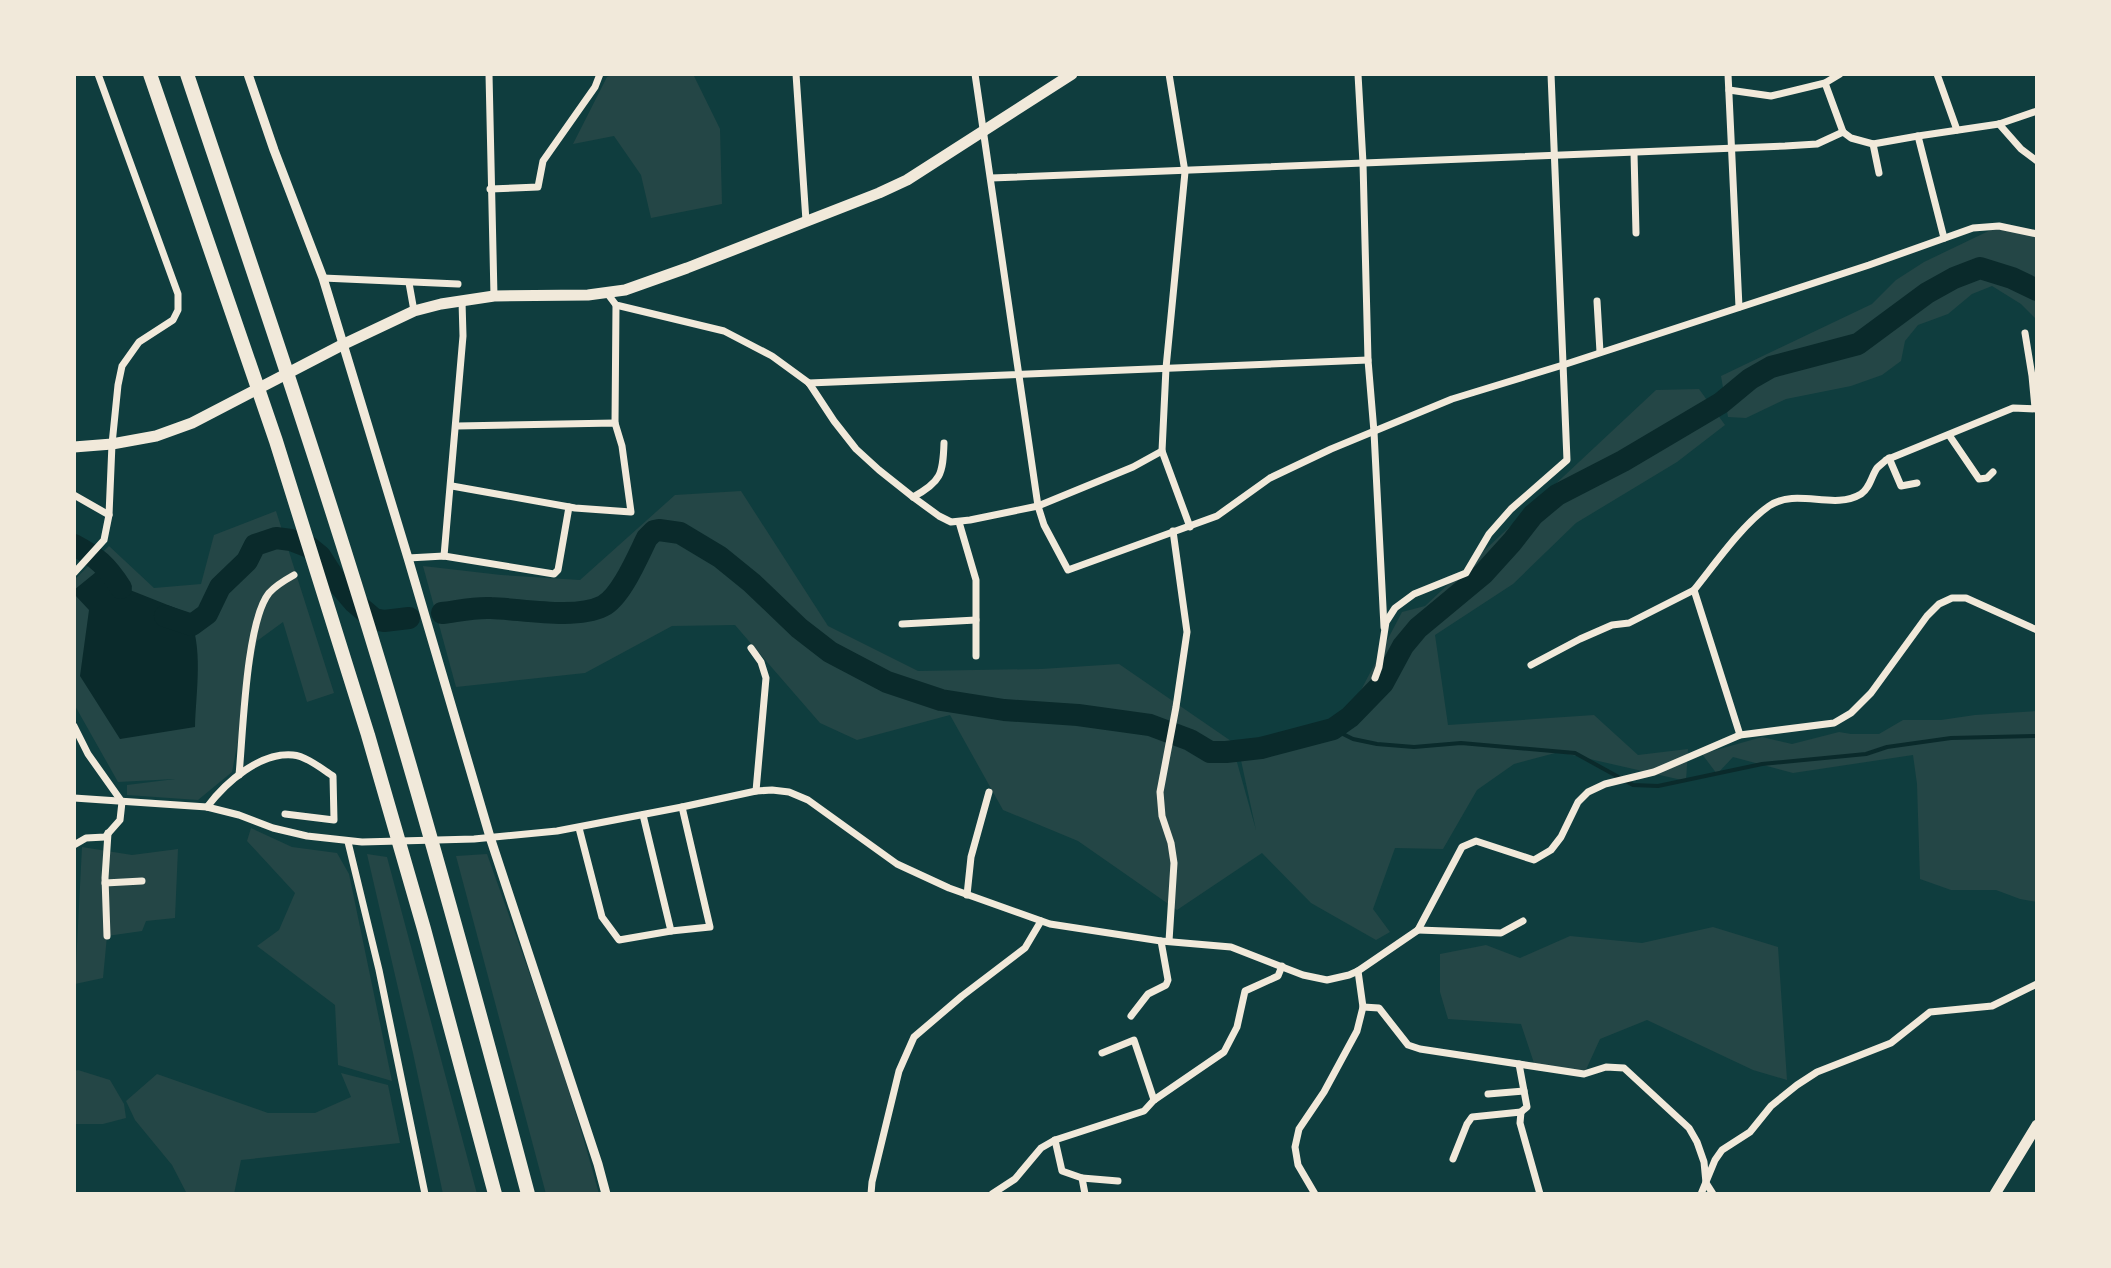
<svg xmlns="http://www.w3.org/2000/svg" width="2111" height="1268" font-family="'PT Sans',sans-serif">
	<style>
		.green { fill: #244646 }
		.water { fill: #0a2a2b }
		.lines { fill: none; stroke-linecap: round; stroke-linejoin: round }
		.stream { stroke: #0a2a2b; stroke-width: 4 }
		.river { stroke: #0a2a2b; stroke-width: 22 }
		.minor { stroke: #f1e9da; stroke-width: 7 }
		.tertiary { stroke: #f1e9da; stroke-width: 9 }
		.primary { stroke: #f1e9da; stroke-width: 11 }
		.motorway { stroke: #f1e9da; stroke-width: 14 }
	</style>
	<rect width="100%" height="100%" fill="#0f3d3e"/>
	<!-- green -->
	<g class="green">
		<polygon points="615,74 693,74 720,129 722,204 651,218 641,175 614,136 573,144 607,77"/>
		<polygon points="1999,226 2037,230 2037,320 2021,304 1992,286 1972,294 1948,314 1918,325 1905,341 1901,361 1882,375 1851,386 1786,399 1746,418 1728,417 1721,376 1872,304 1896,280 1924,262"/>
		<polygon points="1699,389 1725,425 1677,462 1576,523 1513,584 1435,635 1448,725 1594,715 1638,755 1688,749 1686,781 1559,752 1514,764 1477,790 1443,849 1395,848 1373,909 1390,932 1376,940 1311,903 1262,853 1177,910 1078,841 1003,810 950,715 857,740 820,723 735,625 672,626 585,673 456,687 423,566 501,575 580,580 675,495 741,491 828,626 918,671 1041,669 1119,664 1231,741 1256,830 1239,751 1339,732 1402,612 1425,606 1656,390"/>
		<polygon points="276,511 334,693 307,702 283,622 257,641 232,772 198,800 127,795 127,785 175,779 118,782 74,704 74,580 109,546 154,588 201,584 214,535"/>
		<polygon points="2037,711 2037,902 2020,899 1996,890 1951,890 1920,879 1917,784 1913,755 1793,773 1733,757 1717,774 1702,754 1762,737 1792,744 1839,732 1851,734 1879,734 1903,720 1941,720 1975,715"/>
		<polygon points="251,828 292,847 337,853 349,874 392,1081 338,1065 335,1005 257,946 279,930 295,893 247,841"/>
		<polygon points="82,847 132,855 178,849 175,918 146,921 142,931 107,936 103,978 75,984"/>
		<polygon points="367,854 387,857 477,1194 443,1194 413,1053"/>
		<path d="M487,854C527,966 568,1078 599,1194H546L456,856Z"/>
		<polygon points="1713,927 1778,947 1787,1080 1753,1070 1647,1020 1600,1039 1584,1074 1535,1066 1521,1024 1448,1019 1440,992 1440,954 1486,945 1520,958 1570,936 1642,943"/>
		<polygon points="78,1070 110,1080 124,1104 126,1118 103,1124 74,1124 74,1071"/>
		<polygon points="341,1073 388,1085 400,1143 241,1160 234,1194 187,1194 172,1165 135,1120 126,1101 157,1074 268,1113 315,1113 351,1097"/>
	</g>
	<!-- water -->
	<path class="water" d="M112,559L130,590L188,613C204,647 196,690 195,727L120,739L80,676L89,610L74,594V590Z"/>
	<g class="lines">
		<!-- stream -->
		<polyline class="stream" points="1333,729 1353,739 1377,744 1414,747 1461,743 1575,753 1633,785 1658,786 1762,764 1866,754 1887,747 1951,738 2036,736"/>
		<!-- river -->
		<g class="river">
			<path d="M74,545C97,557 107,566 121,588"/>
			<path d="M442,613C458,611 475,607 491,608C522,609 575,620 603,606C621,597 638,556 647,538L654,531L659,530L680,533L720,557L752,583L799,628L830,652L887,682L941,700L1004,710L1078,715L1150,725L1190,740L1210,752H1226L1261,748L1333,729L1350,717L1383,683L1403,646L1418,628L1483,574L1512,542L1533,515L1557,495L1623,461L1721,403L1750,379L1771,367L1858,344L1927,293L1954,278L1980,268L2012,278L2037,290"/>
			<polyline points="165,616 192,625 207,614 220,587 247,561 255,545 276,538 291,540 309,547 320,556 336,581 354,602 374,619 384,621 409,618"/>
		</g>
		<!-- minor -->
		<g class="minor">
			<polyline points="489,74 494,296"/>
			<polyline points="796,74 806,221"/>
			<polyline points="975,74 1038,506 1044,525 1068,570 1217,516 1270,478 1331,449 1452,399 1563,365 1869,265 1973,228 1999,226 2037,234"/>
			<polyline points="1169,74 1185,172 1166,368 1162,451 1190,527"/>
			<polyline points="1358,74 1363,163 1368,360 1374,432 1384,627"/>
			<polyline points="1728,74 1739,307"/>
			<polyline points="1937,74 1957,130"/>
			<polyline points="1825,83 1843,132"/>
			<polyline points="1729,90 1771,96 1825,83 1840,74"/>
			<polyline points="1999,124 2021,149 2037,161"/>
			<polyline points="1918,136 1944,238"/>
			<polyline points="1873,144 1879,173"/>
			<polyline points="1634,153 1636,233"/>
			<polyline points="991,178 1785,146 1817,144 1843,132 1851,138 1873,144 1918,136 1999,124 2037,111"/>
			<polyline points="490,189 538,187 543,161 595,87 600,74"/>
			<polyline points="323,278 458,284"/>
			<polyline points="409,283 414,311"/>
			<polyline points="607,293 616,305 724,331 772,356 809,383 834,421 856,449 879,470 913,497 939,516 951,522 970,520 1038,506 1133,467 1162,451"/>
			<polyline points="1597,301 1600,352"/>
			<polyline points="2025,333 2032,376 2035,408"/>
			<polyline points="809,383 1368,360"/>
			<polyline points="615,423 616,305"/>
			<polyline points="1949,435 1979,479 1987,478 1993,472"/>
			<polyline points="1889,458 1901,486 1917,483"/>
			<polyline points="452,486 575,508 631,512 622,446 615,423 457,426"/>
			<polyline points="74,495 109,515"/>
			<path d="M913,497C941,482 943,474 944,443"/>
			<polyline points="959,522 976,580 976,656"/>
			<polyline points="444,556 463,336 462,301"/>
			<polyline points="408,558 444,556 554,574 558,570 569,507"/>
			<polyline points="74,573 104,540 109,515 112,444 118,385 122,366 139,342 173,320 178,310 178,294 98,74"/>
			<polyline points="902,624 976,620"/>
			<polyline points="751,648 761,662 766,678 756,791"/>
			<polyline points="1531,665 1580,639 1612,625 1629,623 1694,590"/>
			<polyline points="1375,678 1379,667 1386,622 1395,608 1414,594 1466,573 1489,534 1511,509 1567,460 1551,74"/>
			<polyline points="74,726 88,754 122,802 120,820 105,837 86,838 74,845"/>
			<path d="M1740,735L1694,590C1715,564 1742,525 1769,506C1797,487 1833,511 1861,494C1870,488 1871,477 1877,468C1880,465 1883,463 1886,460L2013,408L2037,409"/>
			<path d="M239,775C243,734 246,622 269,593C276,585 285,580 294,575"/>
			<polyline points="74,798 207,807 239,815 273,828 307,836 362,842 474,839 557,831 682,807 756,791 772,790 789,792 808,800 897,864 949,888 1050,924 1161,941 1231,947 1303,975 1327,980 1349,975 1358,971 1418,930 1462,847 1476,841 1534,860 1551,850 1561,837 1578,802 1588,792 1605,784 1654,772 1740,735 1834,723 1851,713 1871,693 1927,616 1939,604 1952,598 1966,598 2037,630"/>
			<path d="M207,807C226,782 260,752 293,755C306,756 322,769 333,776L334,820L285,814"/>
			<polyline points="643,815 671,931"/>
			<polyline points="579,828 602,917 619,940 671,931 710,927 682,807"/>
			<polyline points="348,842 379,970 425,1194"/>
			<polyline points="105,883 142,881"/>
			<polyline points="967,895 971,857 989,792"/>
			<polyline points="1418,930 1501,933 1523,921"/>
			<polyline points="107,936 105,878 108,833"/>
			<polyline points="1169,941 1174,863 1171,843 1162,816 1160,792 1176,707 1187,632 1173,531"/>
			<polyline points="1363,1007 1379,1008 1408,1045 1420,1049 1584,1074 1606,1067 1624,1068 1689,1128 1697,1142 1704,1162 1706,1183 1713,1194"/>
			<polyline points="1131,1016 1148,994 1166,985 1168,980 1161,941"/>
			<polyline points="1102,1053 1134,1040 1154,1100"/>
			<polyline points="1519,1064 1527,1107 1521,1112 1520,1123 1540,1194"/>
			<polyline points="1488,1094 1524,1091"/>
			<polyline points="1055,1140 1062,1171 1082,1178 1085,1194"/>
			<polyline points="1453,1159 1467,1124 1472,1117 1521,1112"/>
			<polyline points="1082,1178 1118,1181"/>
			<polyline points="871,1194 872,1182 899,1071 914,1037 962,996 1025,948 1041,921"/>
			<polyline points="992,1194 1015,1179 1041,1148 1055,1140 1144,1111 1154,1100 1224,1052 1237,1027 1245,991 1278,976 1282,966"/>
			<polyline points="1315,1194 1298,1165 1295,1147 1299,1129 1324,1092 1357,1031 1363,1007 1358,971"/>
			<polyline points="1701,1194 1715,1160 1722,1150 1750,1132 1771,1106 1797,1085 1817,1072 1891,1043 1930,1012 1992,1006 2037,984"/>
		</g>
		<!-- tertiary -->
		<polyline class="tertiary" points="248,74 274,150 323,278 408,558 490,837 598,1164 606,1194"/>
		<!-- primary -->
		<g class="primary">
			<polyline points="74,447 112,444 156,436 192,423 342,345 414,311 441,304 494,296 588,295 625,290 687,268 879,193 907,180 1072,74"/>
			<polyline points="1995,1194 2037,1125"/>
		</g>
		<!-- motorway -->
		<g class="motorway">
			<polyline points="150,74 276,441 368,735 424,929 495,1194"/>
			<path d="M187,74C253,271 320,467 380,665C433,840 481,1017 528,1194"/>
		</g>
	</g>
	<!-- border -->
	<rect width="2111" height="1268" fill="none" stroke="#f1e9da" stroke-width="152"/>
</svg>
